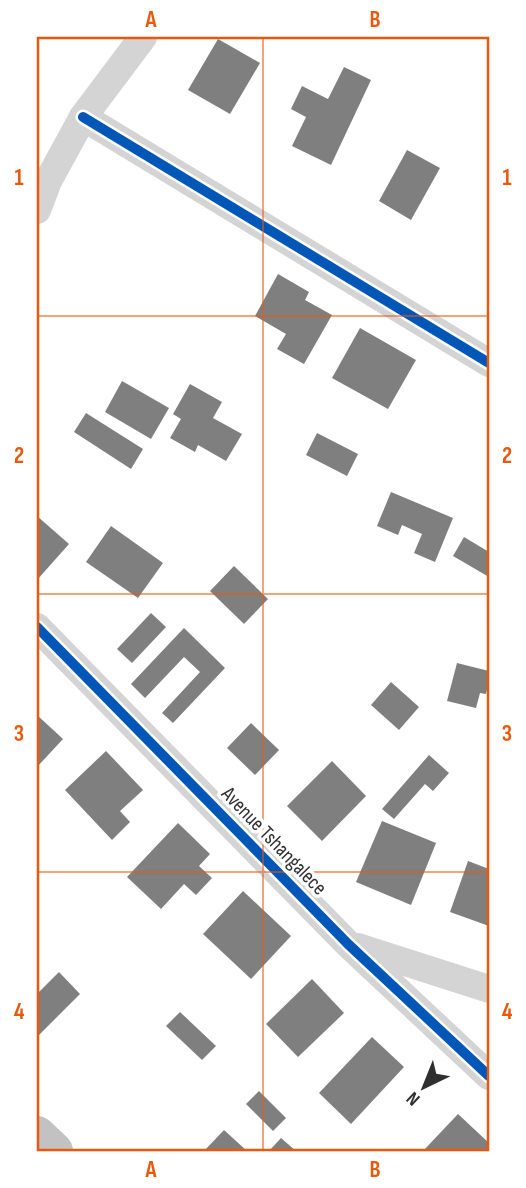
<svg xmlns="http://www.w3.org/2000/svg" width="526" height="1188" font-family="'Sofia Sans Condensed',sans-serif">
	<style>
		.building { fill: #7f7f7f }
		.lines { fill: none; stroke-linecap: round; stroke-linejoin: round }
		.minor { stroke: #d4d4d4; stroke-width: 28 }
		.highway { stroke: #c2c2c2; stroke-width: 38 }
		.cycleway-casing { stroke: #fff; stroke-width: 15 }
		.cycleway { stroke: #0057b8; stroke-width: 10 }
		.grid { fill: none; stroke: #e8590c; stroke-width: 2; stroke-opacity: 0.55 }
		.labels { text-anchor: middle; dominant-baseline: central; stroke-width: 7; stroke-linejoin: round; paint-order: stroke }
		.street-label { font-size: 21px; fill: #303030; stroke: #fff }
		.neatline { fill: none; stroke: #e8590c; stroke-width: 2.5 }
		.grid-label { font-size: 23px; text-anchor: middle; font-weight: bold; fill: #e8590c }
	</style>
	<rect width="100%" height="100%" fill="#fff"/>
	<!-- building -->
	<g class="building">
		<polygon points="218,39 260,63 230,114 188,90"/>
		<polygon points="344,67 371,80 331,165 292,146 306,117 291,109 302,86 328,99"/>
		<polygon points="407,150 440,168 411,220 379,201"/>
		<polygon points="278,274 309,292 305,300 332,315 304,364 277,349 286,334 255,316"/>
		<polygon points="360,328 416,360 388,409 332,378"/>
		<polygon points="122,381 169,408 151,439 105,412"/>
		<polygon points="190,384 222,402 213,418 242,434 226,461 198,445 195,452 170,438 181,419 173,414"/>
		<polygon points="86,413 143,449 131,469 74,432"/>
		<polygon points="317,433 358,454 347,476 306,455"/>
		<polygon points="391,492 453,518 435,562 414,553 422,534 402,525 398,535 377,526"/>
		<polygon points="37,516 69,544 37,580"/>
		<polygon points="111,526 163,563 138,598 86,562"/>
		<polygon points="464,537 489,552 489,577 453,556"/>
		<polygon points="234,566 268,599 244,624 210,591"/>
		<polygon points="151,613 166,627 132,663 117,649"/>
		<polygon points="184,628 225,668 173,723 162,713 200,672 184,657 145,698 131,684"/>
		<polygon points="457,663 489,671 489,681 486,694 480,693 476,708 447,701"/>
		<polygon points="391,682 419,707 399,730 371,705"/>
		<polygon points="37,715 63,739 37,767"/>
		<polygon points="251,723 279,750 255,775 227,748"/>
		<polygon points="106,751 143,790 120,811 130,822 112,840 65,790"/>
		<polygon points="429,755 449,773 433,791 425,784 394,819 382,809"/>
		<polygon points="332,761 366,796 322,841 287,806"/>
		<polygon points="382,821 436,843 411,905 356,882"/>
		<polygon points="178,823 210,854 199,866 212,878 196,895 184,884 161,909 127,877"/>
		<polygon points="468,861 489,869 489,926 450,912"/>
		<polygon points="243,891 291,936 251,979 203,934"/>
		<polygon points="59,972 80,994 37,1037 37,990 39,992"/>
		<polygon points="312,979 344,1013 298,1057 266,1024"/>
		<polygon points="180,1012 216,1046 202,1060 166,1026"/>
		<polygon points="372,1037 404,1067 351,1124 319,1093"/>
		<polygon points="259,1091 286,1118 273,1131 246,1104"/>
		<polygon points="458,1114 489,1143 489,1151 423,1151"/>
		<polygon points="224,1130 247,1151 204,1151"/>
		<polygon points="281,1138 296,1151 269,1151"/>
	</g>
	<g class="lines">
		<!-- minor -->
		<g class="minor">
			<polyline points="83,117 489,363"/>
			<polyline points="37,210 48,181 83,117 143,37"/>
			<polyline points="37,627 348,944 489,1076"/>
			<polyline points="358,947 489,989"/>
		</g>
		<!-- highway -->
		<polyline class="highway" points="37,1135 54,1151"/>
		<defs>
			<g id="cycleway">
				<polyline points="83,117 489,363"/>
				<polyline points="37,627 348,944 489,1076"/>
			</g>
		</defs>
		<!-- cycleway casing -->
		<use href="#cycleway" class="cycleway-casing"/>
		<!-- cycleway -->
		<use href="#cycleway" class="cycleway"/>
	</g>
	<!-- grid -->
	<path class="grid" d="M263,37V1151M37,316H489M37,594H489M37,872H489"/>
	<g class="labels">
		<!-- street labels -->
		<g class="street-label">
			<text transform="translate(274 841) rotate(46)">Avenue Tshangalece</text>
		</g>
	</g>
	<!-- border -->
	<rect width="526" height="1188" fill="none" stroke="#ffffff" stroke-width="77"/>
	<!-- north arrow -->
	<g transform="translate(424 1087) rotate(223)" stroke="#ffffff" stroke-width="5" paint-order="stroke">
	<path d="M0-5L12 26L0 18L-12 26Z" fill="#303030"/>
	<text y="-10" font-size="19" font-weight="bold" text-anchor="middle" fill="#303030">N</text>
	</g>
	<rect x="38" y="38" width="450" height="1112" class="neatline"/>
	<g class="grid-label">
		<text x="151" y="27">A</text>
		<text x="375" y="27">B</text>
		<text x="19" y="185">1</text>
		<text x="507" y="185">1</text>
		<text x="19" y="463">2</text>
		<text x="507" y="463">2</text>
		<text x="19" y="741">3</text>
		<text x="507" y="741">3</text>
		<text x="19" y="1019">4</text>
		<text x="507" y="1019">4</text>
		<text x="151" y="1177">A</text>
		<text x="375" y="1177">B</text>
	</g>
</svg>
